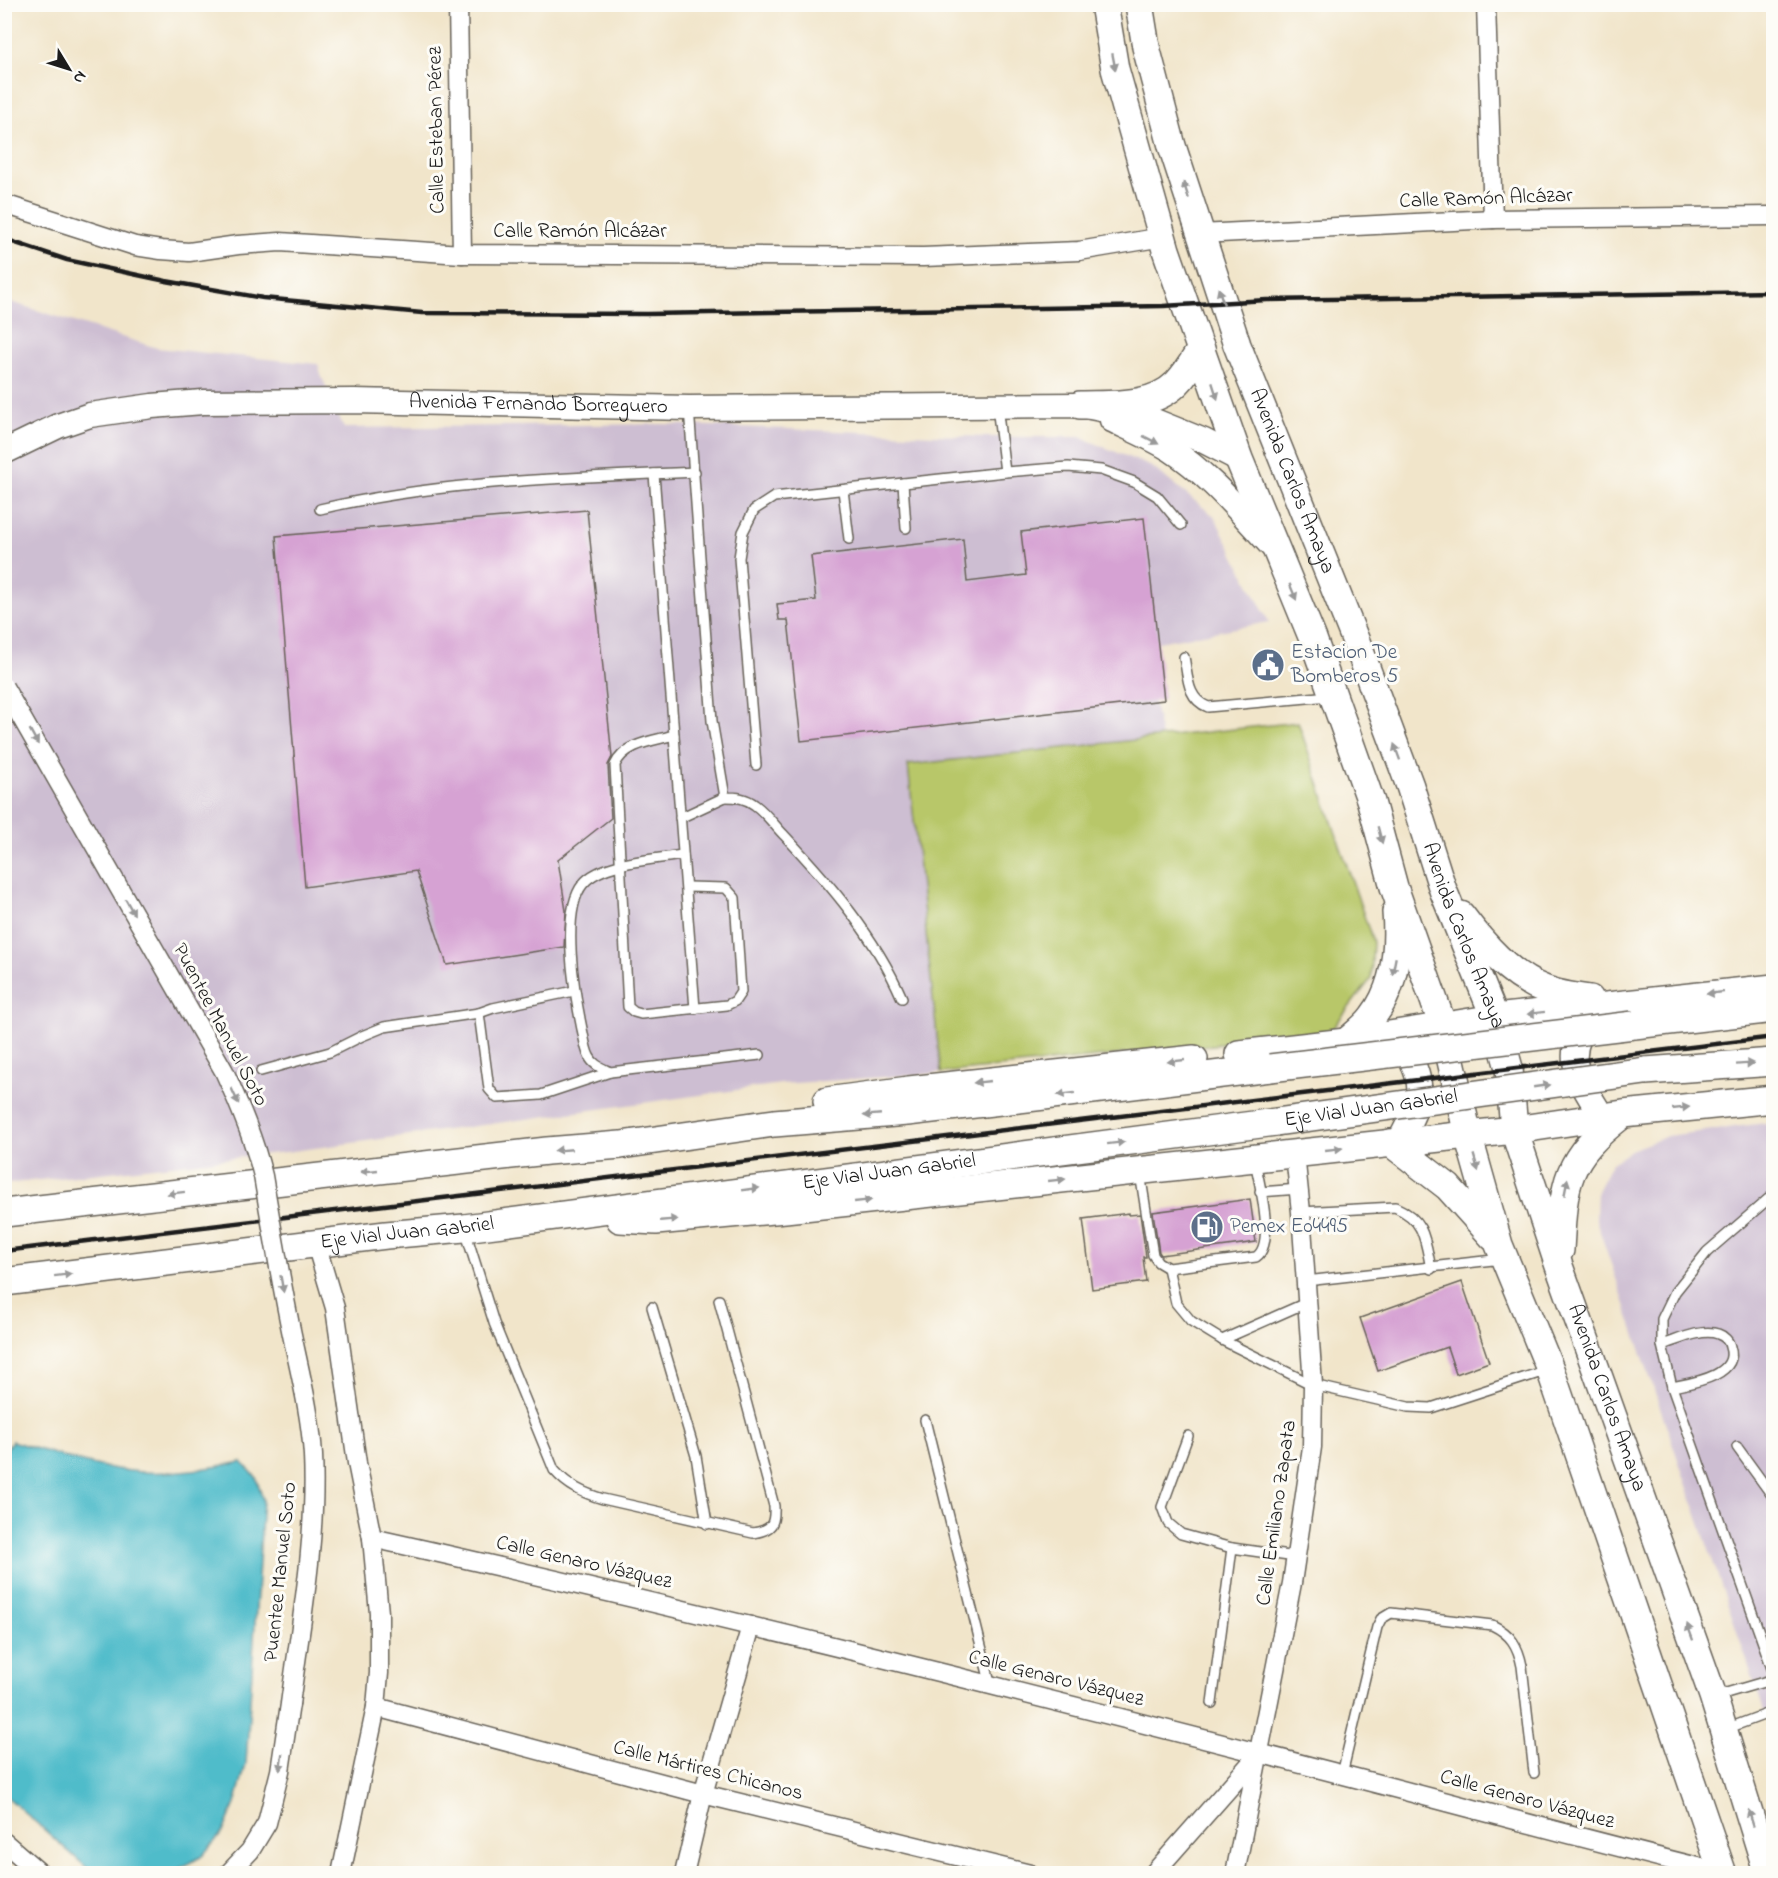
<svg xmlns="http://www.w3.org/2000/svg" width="1778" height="1878" font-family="'Indie Flower',sans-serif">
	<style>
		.industrial { fill: #cdbed2 }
		.green { fill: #b8c769; stroke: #6a7242; stroke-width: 1.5 }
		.water { fill: #50bcca; stroke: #366c73; stroke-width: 1.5 }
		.building { fill: #d6a2d3 }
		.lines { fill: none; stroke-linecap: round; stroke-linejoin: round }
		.service-casing { stroke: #676259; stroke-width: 12 }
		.minor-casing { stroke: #676259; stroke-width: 21 }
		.secondary-casing { stroke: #676259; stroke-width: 27 }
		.primary-casing { stroke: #676259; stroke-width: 30 }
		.service { stroke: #fff; stroke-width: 9 }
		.minor { stroke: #fff; stroke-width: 18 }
		.secondary { stroke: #fff; stroke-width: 24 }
		.primary { stroke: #fff; stroke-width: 27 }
		.rail { stroke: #1c1c1c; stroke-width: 4.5 }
		.minor-bridge-casing { stroke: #676259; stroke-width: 21; stroke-linecap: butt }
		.primary-bridge-casing { stroke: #676259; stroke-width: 30; stroke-linecap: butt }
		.minor-bridge { stroke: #fff; stroke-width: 18 }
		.primary-bridge { stroke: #fff; stroke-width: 27 }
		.oneway { fill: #999 }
		.labels { text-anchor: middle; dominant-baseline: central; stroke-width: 6; stroke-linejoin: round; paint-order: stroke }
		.street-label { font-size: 21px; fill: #1c1c1c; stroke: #fdfcf7 }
		.service-label { font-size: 21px; fill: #4e5e75; stroke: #fdfcf7; text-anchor: start }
	</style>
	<rect width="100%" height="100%" fill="#fdfcf7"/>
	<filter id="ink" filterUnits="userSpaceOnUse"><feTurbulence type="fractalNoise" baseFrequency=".0167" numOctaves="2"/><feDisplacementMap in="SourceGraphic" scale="12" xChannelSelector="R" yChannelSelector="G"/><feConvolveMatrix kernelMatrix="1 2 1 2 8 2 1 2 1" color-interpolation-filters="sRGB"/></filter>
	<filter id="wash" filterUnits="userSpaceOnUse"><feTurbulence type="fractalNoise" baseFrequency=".008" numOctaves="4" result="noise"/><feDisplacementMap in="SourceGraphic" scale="24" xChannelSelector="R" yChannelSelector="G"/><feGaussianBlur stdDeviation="1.35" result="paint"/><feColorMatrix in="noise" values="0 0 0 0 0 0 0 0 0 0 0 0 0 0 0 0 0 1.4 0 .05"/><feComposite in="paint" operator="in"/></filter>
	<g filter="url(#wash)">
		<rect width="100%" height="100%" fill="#f1e5ca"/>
		<!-- industrial -->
		<g class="industrial">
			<polygon points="4,300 157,348 318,364 321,375 344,428 662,424 985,437 1080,437 1152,467 1214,516 1269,622 1142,645 1161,737 908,765 941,1073 781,1084 286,1152 5,1184"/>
			<polygon points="1773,1122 1773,1737 1596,1220 1597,1191 1611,1164 1631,1150 1667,1136"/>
		</g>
		<!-- green -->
		<polygon class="green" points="1298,722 1373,942 1371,979 1329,1033 941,1073 908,765"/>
		<!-- water -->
		<path class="water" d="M12,1441C54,1454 97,1469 141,1472C175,1474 209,1468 242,1462L256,1477L263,1500L246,1764L235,1804L223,1832L201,1857L171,1873H93L5,1795L4,1453Z"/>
		<g id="blocks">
			<!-- building -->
			<g class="building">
				<polygon points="587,510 612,757 608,765 611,818 558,860 566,911 564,947 447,965 416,871 305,887 276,536"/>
				<polygon points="1144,518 1164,700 801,741 788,620 779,620 777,604 816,600 811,556 963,539 967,582 1026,575 1021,532"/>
				<polygon points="1250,1199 1256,1242 1161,1255 1159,1252 1153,1212"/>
				<polygon points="1129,1213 1129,1215 1140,1214 1146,1257 1143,1257 1146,1282 1092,1289 1083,1219"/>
				<polygon points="1462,1282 1489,1362 1456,1374 1447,1347 1378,1371 1360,1318"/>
			</g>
		</g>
	</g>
	<g filter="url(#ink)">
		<use href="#blocks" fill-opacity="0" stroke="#676259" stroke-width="1.5"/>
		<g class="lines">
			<defs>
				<g id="service">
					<polyline points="997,406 1005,472"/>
					<path d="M689,408L712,721L725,797C737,797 746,798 755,805C766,813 775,826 784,835C830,884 875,936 902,998"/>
					<polyline points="654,474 695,1009"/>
					<polyline points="903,483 906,528"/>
					<polyline points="843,490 849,539"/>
					<path d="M320,509C443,480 569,478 695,472"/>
					<path d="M1184,657C1188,677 1187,699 1208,707L1330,696"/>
					<path d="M674,735C653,741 625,743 615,765L628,1007L634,1012L641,1014L727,1005L735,1001L741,992L735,898L726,888L687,887"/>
					<polyline points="756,765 739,558 743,532 754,510 774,497 1005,472 1068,467 1101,470 1134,482 1157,496 1181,525"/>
					<polyline points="680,818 725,797"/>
					<path d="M683,855C656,859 600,862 583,884C560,912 575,995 582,1029C584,1037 585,1048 589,1056C593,1065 602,1068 610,1072L760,1055"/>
					<polyline points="479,1013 489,1089 497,1098 541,1095 610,1072"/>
					<polyline points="261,1071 330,1052 362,1036 384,1027 479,1013 493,1008 574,991"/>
					<path d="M1140,1173L1153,1255L1158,1262L1168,1268L1256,1257C1276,1244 1259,1183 1255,1161"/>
					<polyline points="1260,1192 1299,1189"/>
					<polyline points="1774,1194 1707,1252 1675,1292 1662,1319 1662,1345 1672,1387 1774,1674"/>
					<path d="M1301,1212L1395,1207C1425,1220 1425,1239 1431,1269"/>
					<path d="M465,1230L494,1323L554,1470C568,1486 583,1493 603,1499L753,1533C772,1530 775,1524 774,1506L719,1300"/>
					<polyline points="1168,1268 1176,1303 1191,1321 1222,1340"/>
					<polyline points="1306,1281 1502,1259"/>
					<polyline points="1308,1302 1222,1340 1313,1385 1408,1407 1431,1408 1548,1370"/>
					<polyline points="652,1307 696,1456 707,1524"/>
					<path d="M1662,1345C1678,1340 1702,1328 1718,1334C1724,1336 1729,1341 1730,1347C1740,1376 1691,1383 1672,1387"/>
					<polyline points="925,1420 991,1686"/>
					<polyline points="1188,1436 1162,1507 1168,1523 1181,1534 1232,1548"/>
					<polyline points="1737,1447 1774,1498"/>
					<polyline points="1716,1696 1774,1679"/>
					<polyline points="1212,1703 1232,1548 1296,1557"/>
					<polyline points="1726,1729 1774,1711"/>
					<path d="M1342,1774L1377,1627L1381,1619L1391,1613L1492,1625C1511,1634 1518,1646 1522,1666L1534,1773"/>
				</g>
				<g id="minor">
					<polyline points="458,4 462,254"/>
					<polyline points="1486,4 1493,219"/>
					<polyline points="4,204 135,246 161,250 189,252 238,245 280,242 462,254 923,257 1079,251 1163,237"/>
					<polyline points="1200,234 1493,219 1774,216"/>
					<polyline points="316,1244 335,1308 357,1463 372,1538 379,1613 379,1673 376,1707 341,1874"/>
					<path d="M372,1538C696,1610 1018,1691 1340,1774C1469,1807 1597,1843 1727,1874"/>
					<polyline points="376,1707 703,1794 1030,1874"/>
					<polyline points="4,1842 41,1874"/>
					<polyline points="228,1874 250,1851 267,1823 280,1771 290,1704"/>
					<polyline points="684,1874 703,1794 751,1626"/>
					<polyline points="1153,1874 1259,1754"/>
					<polyline points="1235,1874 1292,1583 1312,1447 1313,1385 1301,1212 1295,1154"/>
				</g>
				<g id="secondary">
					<path d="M1112,420C1131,429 1152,438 1170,449C1210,475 1239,511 1271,545"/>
					<path id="s1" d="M4,452L58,426L90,415L152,406L203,402L354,401L689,408L1080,405L1147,418L1204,441L1239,459"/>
					<path d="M1592,1018C1558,1056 1581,1081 1602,1117"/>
					<path d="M1399,1142C1425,1093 1427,1086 1399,1037"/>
				</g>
				<g id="primary">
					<polyline points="1104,4 1115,69 1166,250 1239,459 1313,639 1371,802 1394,887 1443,1026 1468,1135 1499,1245 1550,1369 1723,1874"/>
					<path id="s2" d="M1139,4L1146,47L1172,146L1237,345L1361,654L1410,786L1443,890L1495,1018L1509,1068L1514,1130L1559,1266L1713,1696L1768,1874"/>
					<path d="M1080,405C1113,404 1152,408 1177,383C1187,373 1194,360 1201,349"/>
					<path d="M1461,915C1482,943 1510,976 1544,989C1559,995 1575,997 1590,999"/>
					<polyline points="1634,1025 1774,1009"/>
					<path d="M1346,1042C1355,1034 1366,1026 1373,1016C1396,986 1399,948 1396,912"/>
					<polyline points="1239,1054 1346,1042 1495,1018 1774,988"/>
					<polyline points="1645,1071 1774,1062"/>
					<polyline points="827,1101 909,1090 1194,1059"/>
					<polyline points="1391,1143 1448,1187 1493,1237"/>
					<polyline points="4,1213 547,1151 621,1145 774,1123 907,1112 1044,1096 1270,1068"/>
					<polyline points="620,1219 656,1221 785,1209 1514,1130 1623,1114 1774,1099"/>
					<path d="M1560,1250C1564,1181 1565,1159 1622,1115"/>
					<path id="s3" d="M4,1282L386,1235L464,1228L1276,1122"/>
				</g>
			</defs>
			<!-- service casing -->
			<use href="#service" class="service-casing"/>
			<!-- minor casing -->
			<use href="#minor" class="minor-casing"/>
			<!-- secondary casing -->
			<use href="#secondary" class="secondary-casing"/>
			<!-- primary casing -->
			<use href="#primary" class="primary-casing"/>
			<!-- service -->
			<use href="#service" class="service"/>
			<!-- minor -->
			<use href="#minor" class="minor"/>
			<!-- secondary -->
			<use href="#secondary" class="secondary"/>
			<!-- primary -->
			<use href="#primary" class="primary"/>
			<!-- rail -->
			<g class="rail">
				<polyline points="4,239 67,260 166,281 263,298 422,313 647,314 1163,306 1267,300 1774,292"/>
				<polyline points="4,1251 1774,1037"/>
			</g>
			<defs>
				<path id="minor-bridge" d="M4,687L224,1071C240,1106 254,1139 263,1176C271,1223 279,1269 288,1315C297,1362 310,1407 313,1455C317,1538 301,1622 290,1704"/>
				<g id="primary-bridge">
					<polyline points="1270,1068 1634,1025"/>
					<path id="s4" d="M1276,1122L1645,1071"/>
				</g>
			</defs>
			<!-- minor-bridge casing -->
			<use href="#minor-bridge" class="minor-bridge-casing"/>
			<!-- primary-bridge casing -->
			<use href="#primary-bridge" class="primary-bridge-casing"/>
			<!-- minor-bridge -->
			<use href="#minor-bridge" class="minor-bridge"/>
			<!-- primary-bridge -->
			<use href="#primary-bridge" class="primary-bridge"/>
		</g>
		<!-- one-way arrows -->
		<defs><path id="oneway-solid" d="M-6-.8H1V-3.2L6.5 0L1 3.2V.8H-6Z" transform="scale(1.5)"/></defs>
		<g class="oneway">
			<use href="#oneway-solid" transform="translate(1114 62) rotate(79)"/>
			<use href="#oneway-solid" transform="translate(1186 190) rotate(-108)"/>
			<use href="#oneway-solid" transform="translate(1221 296) rotate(-109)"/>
			<use href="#oneway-solid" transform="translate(1215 391) rotate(72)"/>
			<use href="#oneway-solid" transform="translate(1151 440) rotate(27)"/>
			<use href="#oneway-solid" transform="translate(1293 592) rotate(67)"/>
			<use href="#oneway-solid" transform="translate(34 737) rotate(61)"/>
			<use href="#oneway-solid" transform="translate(1397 752) rotate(-110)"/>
			<use href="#oneway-solid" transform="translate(1380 835) rotate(75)"/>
			<use href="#oneway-solid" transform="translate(130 907) rotate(60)"/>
			<use href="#oneway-solid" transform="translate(1394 966) rotate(101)"/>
			<use href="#oneway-solid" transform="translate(1715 993) rotate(174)"/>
			<use href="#oneway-solid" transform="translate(1536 1013) rotate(173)"/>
			<use href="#oneway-solid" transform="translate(1176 1061) rotate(174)"/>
			<use href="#oneway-solid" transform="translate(1745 1064) rotate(-4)"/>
			<use href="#oneway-solid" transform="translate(982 1082) rotate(174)"/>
			<use href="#oneway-solid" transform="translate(1542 1086) rotate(-8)"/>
			<use href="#oneway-solid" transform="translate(1066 1094) rotate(173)"/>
			<use href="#oneway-solid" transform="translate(235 1096) rotate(65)"/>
			<use href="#oneway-solid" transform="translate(1681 1108) rotate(-6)"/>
			<use href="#oneway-solid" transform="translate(872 1115) rotate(175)"/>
			<use href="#oneway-solid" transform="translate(1116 1143) rotate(-7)"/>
			<use href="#oneway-solid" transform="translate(1334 1149) rotate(-6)"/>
			<use href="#oneway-solid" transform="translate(563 1150) rotate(175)"/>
			<use href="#oneway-solid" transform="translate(1476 1163) rotate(74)"/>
			<use href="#oneway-solid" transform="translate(369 1171) rotate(174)"/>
			<use href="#oneway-solid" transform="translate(1057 1180) rotate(-6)"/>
			<use href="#oneway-solid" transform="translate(1566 1187) rotate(-79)"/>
			<use href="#oneway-solid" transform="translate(751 1189) rotate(-8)"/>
			<use href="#oneway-solid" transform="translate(176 1193) rotate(173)"/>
			<use href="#oneway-solid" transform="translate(863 1201) rotate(-6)"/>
			<use href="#oneway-solid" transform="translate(669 1220) rotate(-5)"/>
			<use href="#oneway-solid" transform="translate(63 1275) rotate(-7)"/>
			<use href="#oneway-solid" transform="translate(282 1284) rotate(80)"/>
			<use href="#oneway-solid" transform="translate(1690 1632) rotate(-110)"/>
			<use href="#oneway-solid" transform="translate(281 1762) rotate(98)"/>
			<use href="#oneway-solid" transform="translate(1751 1818) rotate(-107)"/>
		</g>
	</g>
	<!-- icons -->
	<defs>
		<symbol id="civic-disc" viewBox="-11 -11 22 22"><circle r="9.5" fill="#5c6f8a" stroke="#fdfcf7"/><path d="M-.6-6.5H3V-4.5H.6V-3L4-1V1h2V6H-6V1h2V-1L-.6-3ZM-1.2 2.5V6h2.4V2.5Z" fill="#fff"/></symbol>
		<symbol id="fuel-disc" viewBox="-11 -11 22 22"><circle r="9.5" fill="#5c6f8a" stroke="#fdfcf7"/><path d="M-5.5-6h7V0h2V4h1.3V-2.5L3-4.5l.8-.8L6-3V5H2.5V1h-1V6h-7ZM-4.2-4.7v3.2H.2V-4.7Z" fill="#fff"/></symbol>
	</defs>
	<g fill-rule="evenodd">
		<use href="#civic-disc" x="1249" y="646" width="38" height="38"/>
		<use href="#fuel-disc" x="1188" y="1208" width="38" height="38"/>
	</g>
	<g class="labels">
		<!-- street labels -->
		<g class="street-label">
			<text transform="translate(437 130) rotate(-91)">Calle Esteban Pérez</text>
			<text transform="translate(1486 199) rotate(-2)">Calle Ramón Alcázar</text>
			<text x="580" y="232">Calle Ramón Alcázar</text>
			<text stroke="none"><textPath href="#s1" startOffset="543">Avenida Fernando Borreguero</textPath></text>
			<text stroke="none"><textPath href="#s2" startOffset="502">Avenida Carlos Amaya</textPath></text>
			<text stroke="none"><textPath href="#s2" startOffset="988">Avenida Carlos Amaya</textPath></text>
			<text transform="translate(220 1025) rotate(62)">Puentee Manuel Soto</text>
			<text stroke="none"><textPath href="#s4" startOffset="96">Eje Vial Juan Gabriel</textPath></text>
			<text stroke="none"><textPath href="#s3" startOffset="892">Eje Vial Juan Gabriel</textPath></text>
			<text stroke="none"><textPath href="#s3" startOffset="406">Eje Vial Juan Gabriel</textPath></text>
			<text stroke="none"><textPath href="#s2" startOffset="1474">Avenida Carlos Amaya</textPath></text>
			<text transform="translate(1277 1513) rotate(-82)">Calle Emiliano Zapata</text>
			<text transform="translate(584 1563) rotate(13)">Calle Genaro Vázquez</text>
			<text transform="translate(281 1572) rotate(-84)">Puentee Manuel Soto</text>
			<text transform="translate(1056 1679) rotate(14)">Calle Genaro Vázquez</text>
			<text transform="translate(708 1771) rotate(14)">Calle Mártires Chicanos</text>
			<text transform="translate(1527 1800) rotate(15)">Calle Genaro Vázquez</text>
		</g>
		<!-- service labels -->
		<g class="service-label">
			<text x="1291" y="653">Estacion De<tspan x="1291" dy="24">Bomberos 5</tspan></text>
			<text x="1230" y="1227">Pemex E04495</text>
		</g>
	</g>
	<!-- margin -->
	<rect width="1778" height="1878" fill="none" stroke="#fdfcf7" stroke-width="24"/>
	<!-- north arrow -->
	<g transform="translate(69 69) rotate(128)" stroke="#fdfcf7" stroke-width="4.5" paint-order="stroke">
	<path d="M0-4.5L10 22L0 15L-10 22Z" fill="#1c1c1c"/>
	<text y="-9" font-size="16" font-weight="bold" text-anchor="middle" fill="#1c1c1c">N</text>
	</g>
</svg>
